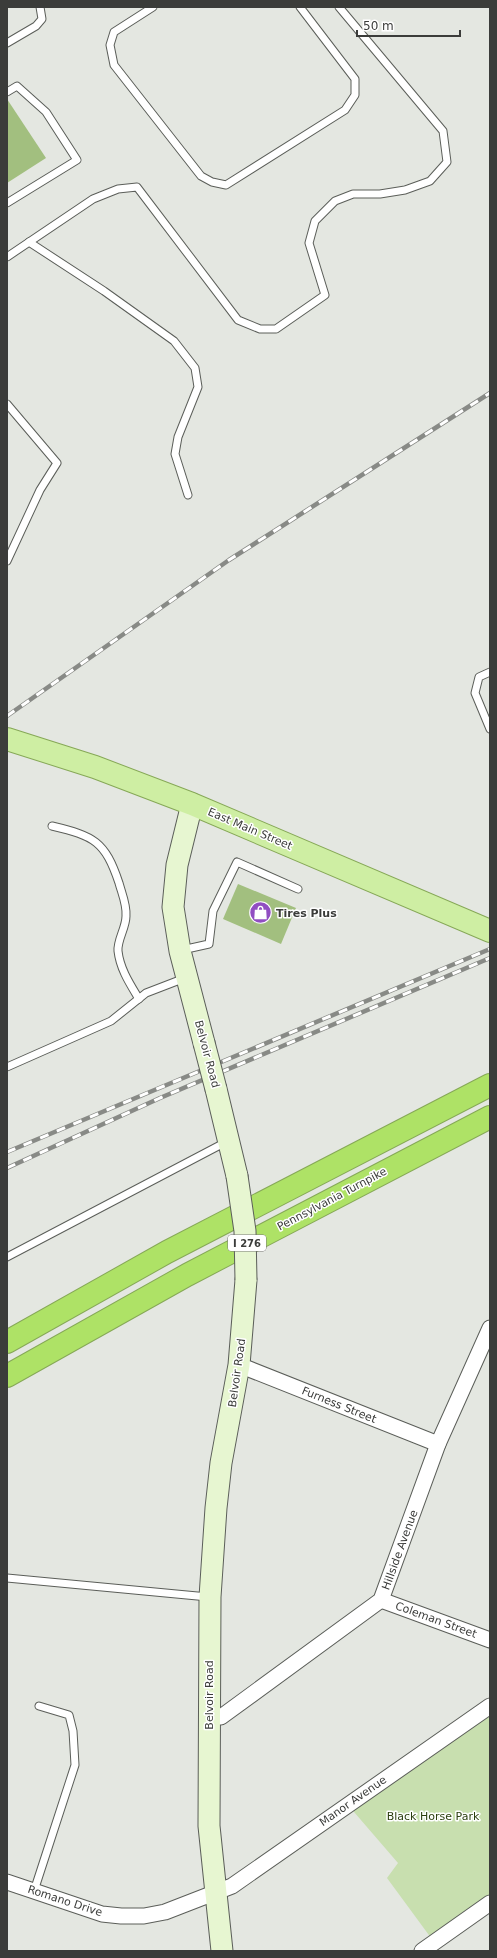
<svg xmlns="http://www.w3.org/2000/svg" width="497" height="1958" font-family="'DejaVu Sans',sans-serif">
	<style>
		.green { fill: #c8dfaf }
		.building { fill: #a2bf7f }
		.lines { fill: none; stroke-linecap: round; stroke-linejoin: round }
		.lane-casing { stroke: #5b5e59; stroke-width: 9 }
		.street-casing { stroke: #5b5e59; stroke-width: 17 }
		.secondary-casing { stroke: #5b5e59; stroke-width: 23 }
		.primary-casing { stroke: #86a857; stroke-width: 24 }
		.highway-casing { stroke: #86a857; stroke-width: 24 }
		.lane { stroke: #fff; stroke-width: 7 }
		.street { stroke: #fff; stroke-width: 15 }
		.secondary { stroke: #e7f6d1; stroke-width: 21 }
		.primary { stroke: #ceeea3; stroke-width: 22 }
		.highway { stroke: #aee266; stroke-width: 22 }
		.rail-casing { stroke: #888a86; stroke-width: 4.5 }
		.rail { stroke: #fff; stroke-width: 3; stroke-dasharray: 9; stroke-linecap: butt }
		.secondary-bridge-casing { stroke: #5b5e59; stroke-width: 23; stroke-linecap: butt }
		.secondary-bridge { stroke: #e7f6d1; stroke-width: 21 }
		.labels { text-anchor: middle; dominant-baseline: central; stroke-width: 3; stroke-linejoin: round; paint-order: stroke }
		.shield { fill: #fff; stroke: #767675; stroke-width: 1 }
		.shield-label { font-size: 10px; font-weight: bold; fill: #3b3c3a }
		.street-label { font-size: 11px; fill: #3b3c3a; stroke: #fff }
		.poi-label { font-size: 11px; font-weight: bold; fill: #3b3c3a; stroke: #fff; text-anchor: start }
		.park-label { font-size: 11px; fill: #2b3e0f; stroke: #fff }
	</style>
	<rect width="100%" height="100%" fill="#e4e7e1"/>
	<!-- green -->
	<polygon class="green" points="490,1706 490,1903 434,1942 387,1878 398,1863 348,1805"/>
	<!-- building -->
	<g class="building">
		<polygon points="7,99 46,158 7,183"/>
		<polygon points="238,884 296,908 281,944 223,919"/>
	</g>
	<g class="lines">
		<defs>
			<g id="lane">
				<polyline points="153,7 114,32 110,45 114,65 201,176 212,182 226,185 345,110 355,95 355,79 300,7"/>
				<polyline points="7,43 36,26 42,19 40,7"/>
				<polyline points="7,92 17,86 46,112 77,160 7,203"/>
				<polyline points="29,242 104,291 174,341 195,368 198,387 178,437 175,454 188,495"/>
				<polyline points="7,257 93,199 118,189 137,187 238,320 260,329 276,329 325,295 309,243 315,221 335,201 353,194 380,194 405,190 430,181 447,162 443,131 339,7"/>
				<polyline points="7,404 57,463 40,490 7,561"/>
				<polyline points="490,672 479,677 475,693 490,729"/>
				<path d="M52,826C94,836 105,841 119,883C122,894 127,905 126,916C126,928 117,940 118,951C120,969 130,984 139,999"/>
				<polyline points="182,950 209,944 213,911 237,862 298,889"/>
				<polyline points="7,1067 111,1021 146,993 185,978"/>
				<polyline points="7,1257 226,1142"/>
				<polyline points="7,1578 208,1597"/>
				<polyline points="34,1891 75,1765 73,1731 69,1715 39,1706"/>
			</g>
			<g id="street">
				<polyline points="239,1365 438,1444"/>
				<polyline points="381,1600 490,1640"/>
				<polyline points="209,1716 221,1717 381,1600 438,1444 490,1328"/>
				<polyline points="7,1882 102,1914 121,1916 144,1916 165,1912 232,1886 490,1706"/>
				<polyline points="422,1951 490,1903"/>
			</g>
			<g id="secondary">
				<polyline points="192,804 177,865 173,907 180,951 204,1043"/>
				<polyline points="216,1089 237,1176"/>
				<polyline points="222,1951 209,1826 210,1597 216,1508 221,1463 239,1365 246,1280"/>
			</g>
			<polyline id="primary" points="7,739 95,767 192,804 490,931"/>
			<g id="highway">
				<polyline points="7,1342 167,1252 490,1085"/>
				<polyline points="7,1376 187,1275 490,1117"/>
			</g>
		</defs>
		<!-- lane casing -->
		<use href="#lane" class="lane-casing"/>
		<!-- street casing -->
		<use href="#street" class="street-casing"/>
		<!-- secondary casing -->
		<use href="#secondary" class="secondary-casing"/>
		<!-- primary casing -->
		<use href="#primary" class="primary-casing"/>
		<!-- highway casing -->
		<use href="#highway" class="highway-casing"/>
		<!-- lane -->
		<use href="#lane" class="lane"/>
		<!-- street -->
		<use href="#street" class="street"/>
		<!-- secondary -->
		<use href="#secondary" class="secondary"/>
		<!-- primary -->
		<use href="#primary" class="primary"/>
		<!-- highway -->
		<use href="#highway" class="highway"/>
		<defs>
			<g id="rail">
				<polyline points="7,716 229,560 490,393"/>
				<polyline points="7,1152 490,949"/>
				<polyline points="7,1168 160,1098 490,958"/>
			</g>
		</defs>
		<!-- rail casing -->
		<use href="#rail" class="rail-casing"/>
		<!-- rail -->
		<use href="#rail" class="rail"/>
		<defs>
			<g id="secondary-bridge">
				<polyline points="204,1043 216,1089"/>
				<polyline points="237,1176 245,1231 246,1280"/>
			</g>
		</defs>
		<!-- secondary-bridge casing -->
		<use href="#secondary-bridge" class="secondary-bridge-casing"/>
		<!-- secondary-bridge -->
		<use href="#secondary-bridge" class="secondary-bridge"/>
	</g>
	<!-- icons -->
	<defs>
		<symbol id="shop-disc" viewBox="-11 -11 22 22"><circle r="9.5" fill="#914ec2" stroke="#fff"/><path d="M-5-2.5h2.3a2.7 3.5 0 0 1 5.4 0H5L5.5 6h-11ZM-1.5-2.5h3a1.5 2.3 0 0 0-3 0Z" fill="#fff"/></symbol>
	</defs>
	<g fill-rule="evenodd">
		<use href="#shop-disc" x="248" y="900" width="25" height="25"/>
	</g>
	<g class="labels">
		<!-- shield labels -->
		<rect class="shield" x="228" y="1235" width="38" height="16" rx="3"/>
		<g class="shield-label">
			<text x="247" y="1243">I 276</text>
		</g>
		<!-- street labels -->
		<g class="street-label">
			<text transform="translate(250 829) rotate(23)">East Main Street</text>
			<text transform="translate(207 1054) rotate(75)">Belvoir Road</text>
			<text transform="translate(332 1199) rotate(-28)">Pennsylvania Turnpike</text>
			<text transform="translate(237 1373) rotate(-82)">Belvoir Road</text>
			<text transform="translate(339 1405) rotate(22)">Furness Street</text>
			<text transform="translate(400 1550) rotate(-70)">Hillside Avenue</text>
			<text transform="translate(436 1620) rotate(20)">Coleman Street</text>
			<text transform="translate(209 1695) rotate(-90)">Belvoir Road</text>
			<text transform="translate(353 1801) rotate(-35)">Manor Avenue</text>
			<text transform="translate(65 1901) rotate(18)">Romano Drive</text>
		</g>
		<!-- poi labels -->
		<g class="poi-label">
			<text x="276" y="913">Tires Plus</text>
		</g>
		<!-- park labels -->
		<g class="park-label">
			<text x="433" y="1816">Black Horse Park</text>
		</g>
	</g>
	<!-- border -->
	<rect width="497" height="1958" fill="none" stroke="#3b3c3a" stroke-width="16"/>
	<!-- scale -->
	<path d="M357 30v6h103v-6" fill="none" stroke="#3b3c3a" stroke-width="2"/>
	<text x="363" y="30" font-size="12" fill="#3b3c3a" stroke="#ffffff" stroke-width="3" paint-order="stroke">50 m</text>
</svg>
